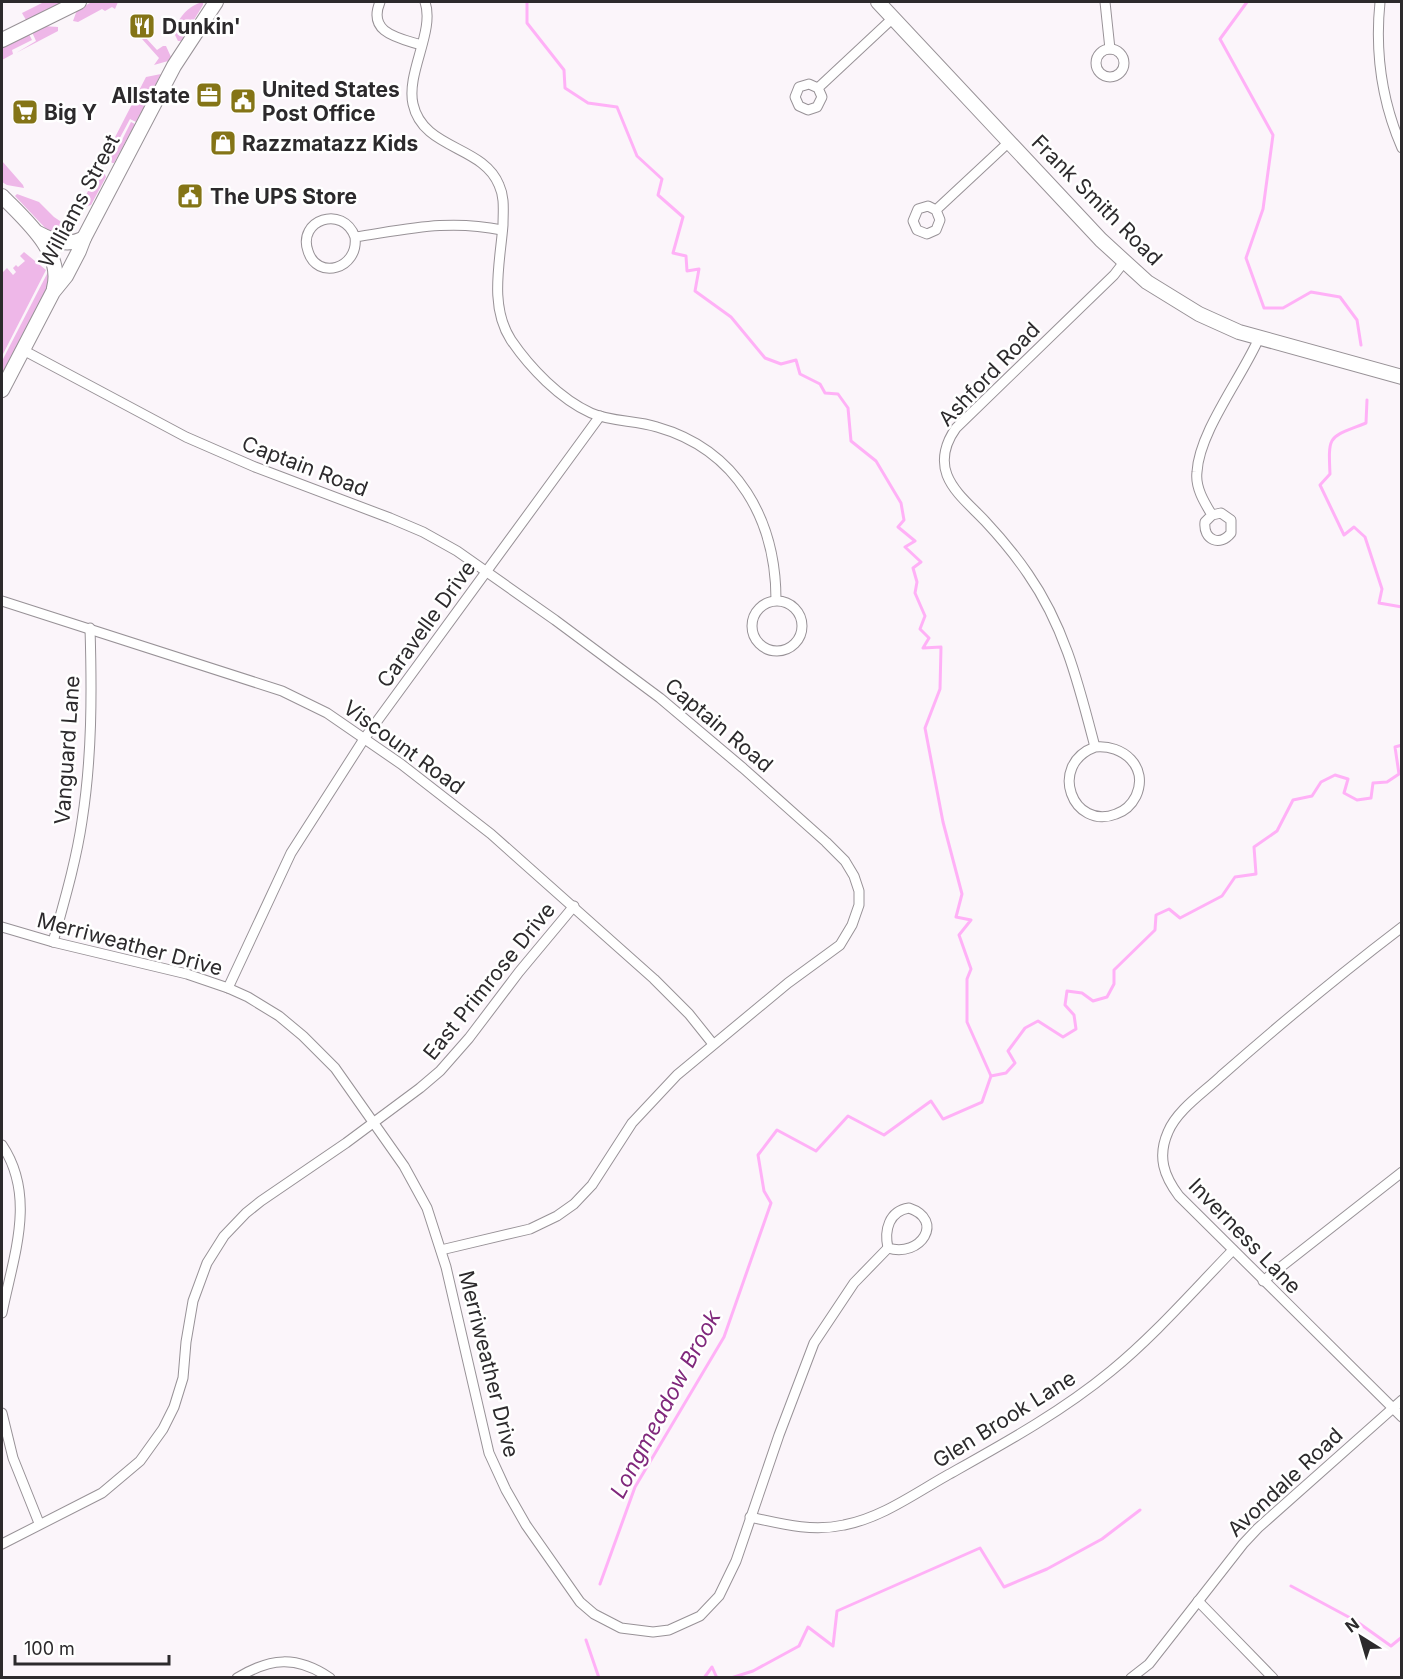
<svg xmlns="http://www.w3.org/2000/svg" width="1403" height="1679" font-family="Inter,sans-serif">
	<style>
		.green { fill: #eeb7e8 }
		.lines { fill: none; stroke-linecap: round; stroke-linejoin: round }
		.stream { stroke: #ffb1f7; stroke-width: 3 }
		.street-casing { stroke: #989297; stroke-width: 11 }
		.secondary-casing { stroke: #989297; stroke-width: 16 }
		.street { stroke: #fff; stroke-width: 9 }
		.secondary { stroke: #fff; stroke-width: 14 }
		.labels { text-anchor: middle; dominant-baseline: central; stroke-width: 5; stroke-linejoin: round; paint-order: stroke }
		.poi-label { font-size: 21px; font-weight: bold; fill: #2c2a2c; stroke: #fff; text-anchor: start }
		.street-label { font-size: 21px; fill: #2c2a2c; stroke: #fff }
		.water-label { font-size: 22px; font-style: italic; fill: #80287c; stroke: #fff }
	</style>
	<rect width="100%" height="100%" fill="#fbf5fa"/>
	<!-- green -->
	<g class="green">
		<polygon points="44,2 63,2 26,20 22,13"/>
		<polygon points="92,2 118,2 115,9 112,7 105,11 102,9 78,22 73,21 77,10"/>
		<path d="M203,2V5L181,41H178L174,33C177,18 189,5 203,2Z"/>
		<polygon points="43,26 58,27 58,31 16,53 36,41 32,32"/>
		<polygon points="29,34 32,40 12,50 13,54 2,60 2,48"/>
		<polygon points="145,37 157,50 163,46 166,46 171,57 168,61 154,65 159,58 142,39"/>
		<polygon points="161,74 136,122 130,119 116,145 111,145 146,77"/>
		<polygon points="131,122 135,124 114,163 112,163 107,153 110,148 118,148"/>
		<polygon points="2,161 23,185 24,188 7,185 2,182"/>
		<polygon points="101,165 106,177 91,205 79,209"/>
		<polygon points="17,194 39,202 54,217 69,227 63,238 51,234 15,196"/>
		<polygon points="24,252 46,270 2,356 2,273 7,268 13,275 16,272 13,268 16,265 18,267 25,261 20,256"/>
		<polygon points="49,270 48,286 44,295 2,375 2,361"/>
	</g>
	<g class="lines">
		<!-- stream -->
		<g class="stream">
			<polyline points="527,2 527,23 564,70 565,88 588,103 617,107 637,156 662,179 658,195 683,217 673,253 686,256 687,271 699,269 695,291 731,317 765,358 781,364 796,360 800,374 820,384 825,393 838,394 848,408 851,441 876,461 901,503 904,520 898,527 915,541 905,547 921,562 913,568 917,582 915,593 925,616 920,629 929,638 923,648 941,647 940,689 925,728 943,822 962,894 956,917 971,920 959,935 971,969 967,979 967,1022 991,1076"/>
			<polyline points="1247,2 1220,39 1273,135 1263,209 1246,258 1264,308 1283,308 1311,292 1340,297 1357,320 1361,345"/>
			<path d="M1367,400L1366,423C1329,438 1328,433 1330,474L1320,485L1344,535L1354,527L1365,537L1382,589L1379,603L1402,607"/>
			<polyline points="600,1584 635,1487 724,1337 771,1203 764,1191 758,1155 777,1130 816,1151 848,1116 884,1135 931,1101 943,1119 982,1102 991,1076 1006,1073 1015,1063 1008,1051 1025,1028 1038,1021 1063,1037 1076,1029 1074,1015 1065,1005 1067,991 1082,993 1093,1001 1107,997 1114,984 1114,970 1155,930 1156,915 1169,909 1180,918 1222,896 1235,877 1256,874 1254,847 1277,831 1293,800 1312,796 1321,782 1335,775 1348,779 1344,793 1357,800 1371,798 1373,783 1387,782 1399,774 1395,747 1402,745"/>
			<polyline points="1291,1586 1356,1621 1391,1646 1402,1637"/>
			<polyline points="586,1640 599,1678"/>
			<polyline points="704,1678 712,1667 717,1678"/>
			<polyline points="731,1678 753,1671 799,1646 808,1627 833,1646 837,1611 980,1548 1004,1587 1047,1569 1102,1539 1140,1510"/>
		</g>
		<defs>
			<g id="street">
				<path d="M380,2C367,33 399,38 421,45"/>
				<path d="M425,2C435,31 406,73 413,104C423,150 483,145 499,185C505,198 503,211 503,225C500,263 489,306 511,340C530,368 560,399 591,413C611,422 636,420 657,427C738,450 776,521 776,600"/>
				<polyline points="1105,2 1110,49"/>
				<path d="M1380,2C1375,51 1382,102 1402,148"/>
				<circle cx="1110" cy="63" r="14"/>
				<polyline points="818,88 822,97 817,107 808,110 799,106 795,97 799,87 809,84 818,88 893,18"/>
				<polyline points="936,210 940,220 936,230 927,234 917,230 913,221 918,209 928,206 936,210 1009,142"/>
				<path d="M355,237C359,269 317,281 308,251C297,220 343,204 355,237C409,229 448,219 502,230"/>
				<polyline points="23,350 186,437 255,467 390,518 423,532 457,551 555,620 660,698 743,768 826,842 845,861 854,876 859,891 859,905 852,925 840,945 788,983 677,1075 632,1123 592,1185 574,1204 557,1216 530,1229 441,1250"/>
				<path d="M1212,515L1205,522C1203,540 1220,547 1231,533V520L1221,513L1212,515C1204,502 1195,487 1197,472C1199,432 1242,377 1259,338"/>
				<circle cx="777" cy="626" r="25"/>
				<polyline points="2,601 282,691 327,713 401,764 491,834 654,979 689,1014 713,1044"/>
				<path d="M1095,747C1123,744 1149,767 1136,796C1132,804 1125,811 1116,814C1073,831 1047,765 1095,747C1079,686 1065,627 1028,574C1015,555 1000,537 985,521C972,507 954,493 947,475C941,459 946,442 956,428L1114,275L1124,262"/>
				<polyline points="2,927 53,942 187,974 228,988 248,997 279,1016 303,1036 335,1068 404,1166 427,1208 446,1267 489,1453 506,1490 526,1525 580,1602 594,1614 621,1628 653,1632 669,1630 700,1616 719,1596 736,1561 779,1435 814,1343 854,1283 888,1248"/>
				<path d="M1402,927C1339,975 1280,1024 1221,1076C1203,1093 1177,1110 1168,1132C1157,1157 1164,1176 1179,1196L1402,1417"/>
				<path d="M53,942C64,902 76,862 82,821C92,757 92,693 90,628"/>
				<polyline points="228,988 291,853 364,739 600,416"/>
				<path d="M2,1145C37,1197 13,1257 2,1313"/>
				<path d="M909,1208C945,1220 921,1258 888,1248C884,1230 889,1211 909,1208Z"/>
				<polyline points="1263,1281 1402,1172"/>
				<polyline points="2,1413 13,1458 39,1523"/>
				<path d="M750,1517C782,1524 812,1532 844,1525C881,1518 914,1494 946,1476C1003,1444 1060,1413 1111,1371C1155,1335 1193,1291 1233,1250"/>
				<polyline points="2,1544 102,1493 140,1461 163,1429 174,1407 183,1378 186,1342 193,1301 207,1263 224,1236 246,1213 261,1201 346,1143 420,1088 440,1071 469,1038 519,972 574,906"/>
				<polyline points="1198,1601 1273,1678"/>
				<path d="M237,1678C270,1658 296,1655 330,1678"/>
				<polyline points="1131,1678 1149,1664 1243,1544 1258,1528 1402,1400"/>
			</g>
			<g id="secondary">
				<polyline points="878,2 1101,240 1147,282 1199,314 1239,332 1402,377"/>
				<polyline points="2,40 79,2"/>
				<path d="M2,196C24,219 64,252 54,288"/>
				<path d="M38,233C53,241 68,247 84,238"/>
				<polyline points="2,390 53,292 66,276 79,251 84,238 174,66 216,2"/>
			</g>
		</defs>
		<!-- street casing -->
		<use href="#street" class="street-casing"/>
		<!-- secondary casing -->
		<use href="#secondary" class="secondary-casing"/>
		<!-- street -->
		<use href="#street" class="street"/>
		<!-- secondary -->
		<use href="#secondary" class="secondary"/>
	</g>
	<!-- icons -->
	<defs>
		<symbol id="restaurant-square" viewBox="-11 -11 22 22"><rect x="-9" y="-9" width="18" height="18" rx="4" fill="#847416" stroke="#fff"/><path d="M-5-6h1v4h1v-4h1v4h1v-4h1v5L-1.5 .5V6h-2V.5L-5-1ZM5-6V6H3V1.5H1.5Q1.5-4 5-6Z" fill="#fff"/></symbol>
		<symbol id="office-square" viewBox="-11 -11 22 22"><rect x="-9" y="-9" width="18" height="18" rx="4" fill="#847416" stroke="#fff"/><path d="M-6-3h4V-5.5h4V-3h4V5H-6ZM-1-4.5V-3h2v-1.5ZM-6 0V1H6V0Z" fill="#fff"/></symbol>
		<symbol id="civic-square" viewBox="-11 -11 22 22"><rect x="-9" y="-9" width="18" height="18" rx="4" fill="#847416" stroke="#fff"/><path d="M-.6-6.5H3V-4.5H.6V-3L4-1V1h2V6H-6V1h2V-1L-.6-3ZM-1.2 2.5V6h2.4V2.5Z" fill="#fff"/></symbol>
		<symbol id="supermarket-square" viewBox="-11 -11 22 22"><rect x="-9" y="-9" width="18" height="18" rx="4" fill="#847416" stroke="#fff"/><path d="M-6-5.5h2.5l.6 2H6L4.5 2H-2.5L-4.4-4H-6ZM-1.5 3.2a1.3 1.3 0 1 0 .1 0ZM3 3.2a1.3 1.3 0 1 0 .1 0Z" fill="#fff"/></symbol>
		<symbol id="shop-square" viewBox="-11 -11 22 22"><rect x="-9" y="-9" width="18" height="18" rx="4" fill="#847416" stroke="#fff"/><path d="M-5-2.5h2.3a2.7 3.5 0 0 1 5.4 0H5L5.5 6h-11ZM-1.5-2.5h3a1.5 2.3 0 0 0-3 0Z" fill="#fff"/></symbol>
	</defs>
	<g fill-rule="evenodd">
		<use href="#restaurant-square" x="127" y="11" width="30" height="30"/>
		<use href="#office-square" x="194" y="80" width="30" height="30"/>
		<use href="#civic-square" x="228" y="86" width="30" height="30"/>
		<use href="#supermarket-square" x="10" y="97" width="30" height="30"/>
		<use href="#shop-square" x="208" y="128" width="30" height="30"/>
		<use href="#civic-square" x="175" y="181" width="30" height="30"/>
	</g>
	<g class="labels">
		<!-- poi labels -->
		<g class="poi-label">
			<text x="162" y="26">Dunkin'</text>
			<text x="262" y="89">United States<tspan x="262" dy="24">Post Office</tspan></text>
			<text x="190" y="95" text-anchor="end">Allstate</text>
			<text x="44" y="112">Big Y</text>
			<text x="242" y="143">Razzmatazz Kids</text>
			<text x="210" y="196">The UPS Store</text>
		</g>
		<!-- street labels -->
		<g class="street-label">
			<text transform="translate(1097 200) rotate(45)">Frank Smith Road</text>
			<text transform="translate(79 201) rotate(-62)">Williams Street</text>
			<text transform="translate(989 374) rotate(-46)">Ashford Road</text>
			<text transform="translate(305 466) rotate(21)">Captain Road</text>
			<text transform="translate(426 624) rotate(-54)">Caravelle Drive</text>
			<text transform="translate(719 725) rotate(40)">Captain Road</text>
			<text transform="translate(404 747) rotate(36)">Viscount Road</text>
			<text transform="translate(67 750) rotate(-86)">Vanguard Lane</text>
			<text transform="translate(130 944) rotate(15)">Merriweather Drive</text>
			<text transform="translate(489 981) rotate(-51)">East Primrose Drive</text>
			<text transform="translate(1245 1236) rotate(46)">Inverness Lane</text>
			<text transform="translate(489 1364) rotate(76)">Merriweather Drive</text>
			<text transform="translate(1004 1419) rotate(-32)">Glen Brook Lane</text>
			<text transform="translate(1285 1482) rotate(-43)">Avondale Road</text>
		</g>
		<!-- water labels -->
		<g class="water-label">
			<text transform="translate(665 1404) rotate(-62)">Longmeadow Brook</text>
		</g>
	</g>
	<!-- border -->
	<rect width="1403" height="1679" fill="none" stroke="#2c2a2c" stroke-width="6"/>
	<!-- north arrow -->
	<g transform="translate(1361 1637) rotate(323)" stroke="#ffffff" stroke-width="4.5" paint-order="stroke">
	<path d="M0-4.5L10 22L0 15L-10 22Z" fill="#2c2a2c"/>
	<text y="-9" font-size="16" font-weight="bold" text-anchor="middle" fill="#2c2a2c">N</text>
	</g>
	<!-- scale -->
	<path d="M15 1655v9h154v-9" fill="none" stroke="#2c2a2c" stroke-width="3"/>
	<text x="24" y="1655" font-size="18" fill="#2c2a2c" stroke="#ffffff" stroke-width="4.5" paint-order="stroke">100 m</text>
</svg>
